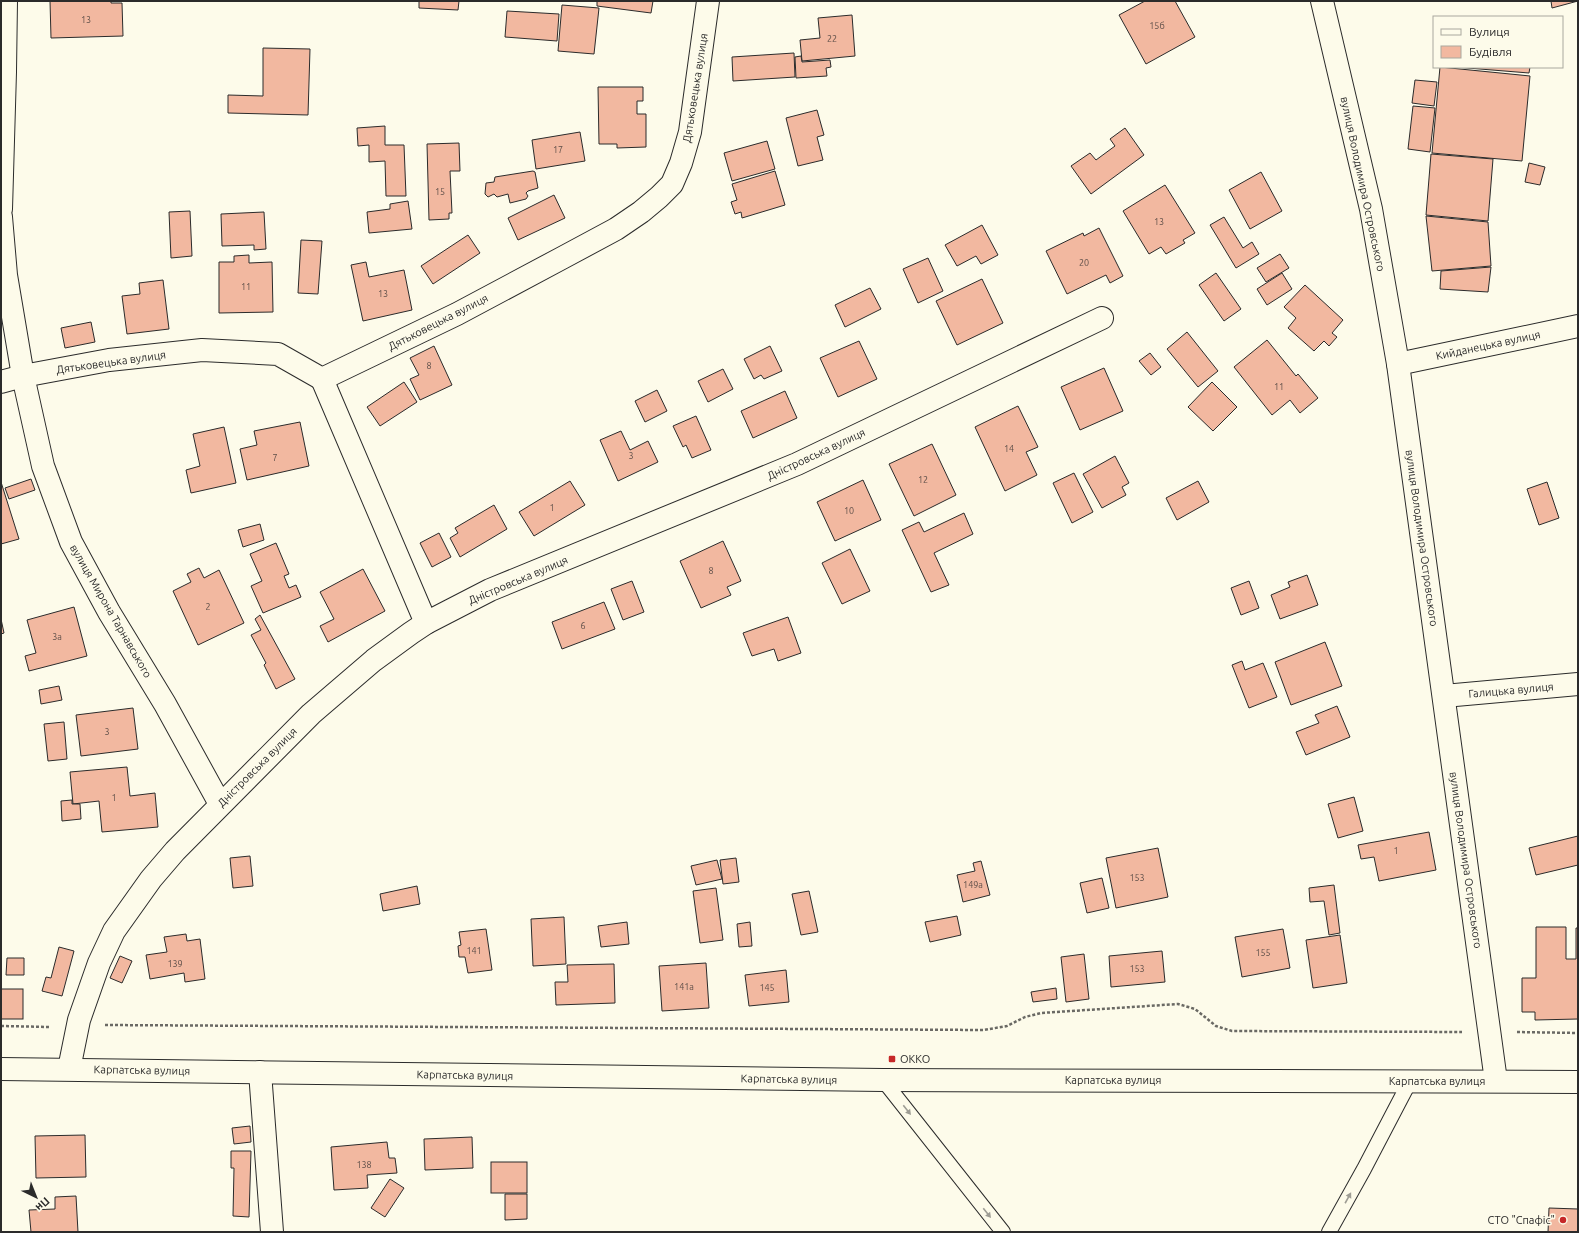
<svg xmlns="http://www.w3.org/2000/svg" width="1579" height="1233" font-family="Ubuntu,sans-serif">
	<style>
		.building { fill: #f2b8a0; stroke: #2b2b2b }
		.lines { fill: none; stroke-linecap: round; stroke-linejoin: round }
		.lane-casing { stroke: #2b2b2b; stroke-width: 16 }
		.street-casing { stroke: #2b2b2b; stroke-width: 24 }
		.primary-casing { stroke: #2b2b2b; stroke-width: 24 }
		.path { stroke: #6a6964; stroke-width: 2.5; stroke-dasharray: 3 2; stroke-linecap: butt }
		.lane { stroke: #fdfbea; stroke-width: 14 }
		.street { stroke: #fdfbea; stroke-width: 22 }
		.primary { stroke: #fdfbea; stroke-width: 22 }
		.oneway { fill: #9e9d94 }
		.poi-dot { fill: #c62828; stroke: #fdfbea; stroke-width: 1.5 }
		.labels { text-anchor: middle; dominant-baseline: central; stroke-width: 3; stroke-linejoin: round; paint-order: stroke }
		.number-label { font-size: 9px; fill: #5d4e48 }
		.street-label { font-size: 11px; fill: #2b2b2b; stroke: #fdfbea }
		.poi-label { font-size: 11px; fill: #2b2b2b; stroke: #fdfbea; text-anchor: start }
	</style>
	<rect width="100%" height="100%" fill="#fdfbea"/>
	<!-- building -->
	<g class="building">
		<polygon points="50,1 111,1 111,3 122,3 123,36 51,38"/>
		<polygon points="419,1 459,1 458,10 419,8"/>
		<polygon points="597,1 653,1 651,13 597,6"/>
		<polygon points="1145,1 1175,1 1195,37 1146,64 1119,15"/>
		<polygon points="1551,1 1578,1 1552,8"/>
		<polygon points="562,5 599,8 594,54 558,51"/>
		<polygon points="507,11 559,14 557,41 505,37"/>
		<polygon points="852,15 855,56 802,61 800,40 820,38 818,18"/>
		<polygon points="263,48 310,49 308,115 228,113 228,95 263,96"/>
		<polygon points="794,53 795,77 733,81 732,57"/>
		<polygon points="801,56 802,62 830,60 831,67 826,68 827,76 796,78 795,57"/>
		<polygon points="1440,67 1530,76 1522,161 1432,153"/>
		<polygon points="1455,67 1530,67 1529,73"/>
		<polygon points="1415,80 1437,82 1434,106 1412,103"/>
		<polygon points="598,87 643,87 643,101 637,101 637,114 646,114 646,147 617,148 617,144 599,144"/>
		<polygon points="1413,106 1435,108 1430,152 1408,149"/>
		<polygon points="817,110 824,135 817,137 823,160 798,166 786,118"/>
		<polygon points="385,126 385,145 404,145 406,196 386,196 385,161 369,162 369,145 358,146 357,128"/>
		<polygon points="1125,128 1144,155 1091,194 1071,166 1090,153 1096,160 1115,146 1110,139"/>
		<polygon points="580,132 585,161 536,169 532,140"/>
		<polygon points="767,141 775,169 732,181 724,153"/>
		<polygon points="459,143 460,171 450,171 452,213 449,213 449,219 429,220 427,144"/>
		<polygon points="1431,154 1493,159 1488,221 1426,215"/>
		<polygon points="1529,163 1545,167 1540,185 1525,182"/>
		<polygon points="533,171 535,172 538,188 528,191 526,193 528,196 526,199 510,203 508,194 497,197 494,194 488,197 485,194 486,183 494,182 495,177"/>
		<polygon points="775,171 785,205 742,218 741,212 735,214 731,202 737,200 732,184"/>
		<polygon points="1261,172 1282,211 1250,229 1229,190"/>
		<polygon points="1165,185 1195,233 1183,240 1185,243 1166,254 1161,247 1149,254 1123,211"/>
		<polygon points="554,195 565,218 518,240 508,218"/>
		<polygon points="408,201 412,229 369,233 367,212 390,209 390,204"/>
		<polygon points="190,211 192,256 171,258 169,212"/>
		<polygon points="264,212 266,249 254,250 254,245 222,246 221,214"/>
		<polygon points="1426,216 1488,222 1491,266 1432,271"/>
		<polygon points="1224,217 1243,248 1252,242 1259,254 1236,268 1210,225"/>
		<polygon points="982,225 998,255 981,264 976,256 957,266 945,245"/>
		<polygon points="1099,228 1123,276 1110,283 1106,275 1067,294 1046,251 1083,233 1084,236"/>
		<polygon points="468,235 480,253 433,284 421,266"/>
		<polygon points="301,240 322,241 318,294 298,293"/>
		<polygon points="1280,254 1289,268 1266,282 1257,268"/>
		<polygon points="249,255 249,263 272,262 273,312 219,313 219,262 234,262 234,256"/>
		<polygon points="928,258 943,291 918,303 903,269"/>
		<polygon points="366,262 369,277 404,270 412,310 363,321 351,265"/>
		<polygon points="1491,267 1488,292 1440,289 1441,271"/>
		<polygon points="1216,273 1241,309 1224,321 1199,285"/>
		<polygon points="1282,273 1292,289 1267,305 1257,289"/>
		<polygon points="982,279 1003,323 957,345 936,301"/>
		<polygon points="163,280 169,329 127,334 122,296 140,294 139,283"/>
		<polygon points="1305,285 1343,320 1332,333 1337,337 1329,346 1324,341 1314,351 1288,328 1296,318 1284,307"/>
		<polygon points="870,288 881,309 845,327 835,305"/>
		<polygon points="91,322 95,342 65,348 61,328"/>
		<polygon points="1187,332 1218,371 1198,387 1167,349"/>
		<polygon points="1267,340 1296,376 1298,374 1318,398 1300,413 1290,400 1272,415 1234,367"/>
		<polygon points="859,341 877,379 838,397 820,358"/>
		<polygon points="434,346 452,385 420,400 410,379 419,375 410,358"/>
		<polygon points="770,346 782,371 764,379 761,375 754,379 744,359"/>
		<polygon points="1150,353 1161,367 1151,375 1139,361"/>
		<polygon points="1104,368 1123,411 1080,430 1061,387"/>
		<polygon points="723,369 733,389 708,402 698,381"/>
		<polygon points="404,382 417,402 380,426 367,407"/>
		<polygon points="1212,382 1237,407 1213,431 1188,407"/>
		<polygon points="657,390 667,411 645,422 635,401"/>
		<polygon points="785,391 797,418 753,438 741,411"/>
		<polygon points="1018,406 1038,447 1026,452 1037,475 1005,491 975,427"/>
		<polygon points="696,416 711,450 692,458 686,445 683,447 673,426"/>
		<polygon points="300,422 309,466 247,480 240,449 257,445 254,431"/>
		<polygon points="224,427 236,483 191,493 186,470 200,466 193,434"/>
		<polygon points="621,431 630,450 648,441 658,462 618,481 600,440"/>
		<polygon points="932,444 956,495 914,516 889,464"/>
		<polygon points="1115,456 1129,483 1122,487 1126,495 1102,508 1083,474"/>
		<polygon points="1074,473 1093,512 1072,523 1053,483"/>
		<polygon points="31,479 35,490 9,499 5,488"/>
		<polygon points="863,480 881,520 835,541 817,502"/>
		<polygon points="570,481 585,505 534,536 519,512"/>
		<polygon points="1198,481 1209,502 1177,520 1166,498"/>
		<polygon points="1,482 19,539 1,544"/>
		<polygon points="1547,482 1559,518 1539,525 1527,489"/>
		<polygon points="494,505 507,529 460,557 450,538 458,533 455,528"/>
		<polygon points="964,513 973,534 934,553 949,585 931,592 902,530 919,522 924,532"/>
		<polygon points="260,524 264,540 243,547 238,530"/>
		<polygon points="439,533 451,557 432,567 420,543"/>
		<polygon points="723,541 741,581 727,587 731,595 701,608 680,561"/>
		<polygon points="276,543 289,574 284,576 289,588 296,585 301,597 263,613 251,586 262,581 250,554"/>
		<polygon points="850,549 870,591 842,604 822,563"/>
		<polygon points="199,568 204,578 219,570 244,623 198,645 173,591 191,582 187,574"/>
		<polygon points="363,569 385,611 328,642 320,626 334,619 320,592"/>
		<polygon points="1307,575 1318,605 1280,619 1271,595 1290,587 1288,582"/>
		<polygon points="632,581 644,612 623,620 611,589"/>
		<polygon points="1249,581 1259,608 1241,615 1231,588"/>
		<polygon points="604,602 615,629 562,649 552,622"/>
		<polygon points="74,607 87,656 29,671 25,656 36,653 27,620"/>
		<polygon points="260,615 295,679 276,689 264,665 266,663 251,635 261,630 255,619"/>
		<polygon points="788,617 801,653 778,661 774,649 752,656 743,633"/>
		<polygon points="1,619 4,633 1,634"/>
		<polygon points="1325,642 1342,686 1291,705 1275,662"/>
		<polygon points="1242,661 1245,670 1263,663 1277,697 1249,708 1232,665"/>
		<polygon points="59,686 62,700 41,704 39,690"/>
		<polygon points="1337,706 1350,737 1306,755 1296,732 1319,723 1315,715"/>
		<polygon points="133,708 138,749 81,756 76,715"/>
		<polygon points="64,722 67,759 48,761 44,724"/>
		<polygon points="127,767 130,796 155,793 158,827 102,832 99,801 73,804 70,772"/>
		<polygon points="1354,797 1363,831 1338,838 1328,804"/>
		<polygon points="72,800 72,804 80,804 81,819 62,821 61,801"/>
		<polygon points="1429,832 1436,870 1379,881 1374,857 1361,859 1358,845"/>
		<polygon points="1578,836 1578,865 1536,875 1529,848"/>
		<polygon points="1158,848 1168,897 1116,908 1106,858"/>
		<polygon points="250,856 253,886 233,888 230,858"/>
		<polygon points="736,858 739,882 723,884 720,860"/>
		<polygon points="717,860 722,879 696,885 691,866"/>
		<polygon points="981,861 990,895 963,902 957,875 975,871 973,863"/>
		<polygon points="1102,878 1109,908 1087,913 1080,883"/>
		<polygon points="1334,885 1340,933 1329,935 1324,901 1310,902 1309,888"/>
		<polygon points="417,886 420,904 383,911 380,894"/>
		<polygon points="716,888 723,940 700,943 693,891"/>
		<polygon points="809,891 818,932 801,935 792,894"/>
		<polygon points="957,916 961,935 930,942 925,922"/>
		<polygon points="564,917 566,964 533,966 531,919"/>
		<polygon points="627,922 629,944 601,947 598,926"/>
		<polygon points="750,922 752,946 739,947 737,924"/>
		<polygon points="1536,927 1566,927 1566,959 1576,959 1576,928 1578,928 1578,1019 1535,1020 1535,1012 1522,1012 1522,978 1536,978"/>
		<polygon points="486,929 492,970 468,973 465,957 459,957 458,946 461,945 459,932"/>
		<polygon points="1283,929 1290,968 1242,977 1235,937"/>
		<polygon points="186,934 187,941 200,939 205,979 185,982 184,973 150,979 146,955 167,952 164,937"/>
		<polygon points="1340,935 1347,983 1313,988 1306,940"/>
		<polygon points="59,947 74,951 62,996 42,991 46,977 51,978"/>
		<polygon points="1162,951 1165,982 1111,987 1109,956"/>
		<polygon points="1084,954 1089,999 1066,1002 1061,957"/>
		<polygon points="120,956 132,961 122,983 110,978"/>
		<polygon points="7,958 24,958 24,975 6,975"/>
		<polygon points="706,963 709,1008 662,1011 659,966"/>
		<polygon points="614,964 615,1003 556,1005 555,982 568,982 567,965"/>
		<polygon points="786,970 789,1002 749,1006 745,975"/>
		<polygon points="1056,988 1057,999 1033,1002 1031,992"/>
		<rect x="1" y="989" width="22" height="30"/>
		<polygon points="250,1126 251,1142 234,1144 232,1128"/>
		<polygon points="85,1135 86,1177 36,1178 35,1136"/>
		<polygon points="472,1137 473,1168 425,1170 424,1139"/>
		<polygon points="387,1142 389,1158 395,1158 397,1173 367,1175 368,1188 334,1190 331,1147"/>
		<polygon points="231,1151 251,1151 249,1217 233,1216 234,1168 231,1168"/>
		<rect x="491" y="1162" width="36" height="31"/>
		<polygon points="390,1179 404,1188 385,1217 371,1208"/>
		<polygon points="505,1194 527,1194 527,1219 505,1220"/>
		<polygon points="76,1196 78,1232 31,1232 29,1210 55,1209 55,1197"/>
		<polygon points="1549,1208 1578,1209 1578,1232 1548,1232"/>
	</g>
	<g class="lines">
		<defs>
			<g id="lane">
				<polyline points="883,1080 1003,1232"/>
				<polyline points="1329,1232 1364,1169 1410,1081"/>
			</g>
			<g id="street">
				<polyline points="1322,1 1371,209 1398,364 1496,1081"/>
				<polyline points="1,209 5,72 6,1"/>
				<polyline points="1,217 6,275 23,376 43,466 71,542 109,612 165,704 220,804"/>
				<polyline points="1398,364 1578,326"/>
				<polyline points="322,379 426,623"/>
				<polyline points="1,382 23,376 109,360 202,350 278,354 322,379 457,314 562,258 616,229 641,212 659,197 672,184 681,163 690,132 708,1"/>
				<polyline points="1444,696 1578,684"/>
				<polyline points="69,1069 79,1020 99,963 114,931 151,879 175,851 311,714 374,660 411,633 426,623 490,590 797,464 1102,318"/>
				<polyline points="260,1072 272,1232"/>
			</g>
			<polyline id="primary" points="1,1069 883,1080 1578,1082"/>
		</defs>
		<!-- lane casing -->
		<use href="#lane" class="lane-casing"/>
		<!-- street casing -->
		<use href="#street" class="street-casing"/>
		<!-- primary casing -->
		<use href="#primary" class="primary-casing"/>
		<!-- path -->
		<g class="path">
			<polyline points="105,1025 984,1030 1007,1026 1025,1017 1041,1013 1178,1004 1195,1009 1216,1026 1232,1031 1462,1032"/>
			<polyline points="1,1026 50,1027"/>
			<polyline points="1517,1032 1578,1033"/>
		</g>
		<!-- lane -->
		<use href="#lane" class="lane"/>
		<!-- street -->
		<use href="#street" class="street"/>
		<!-- primary -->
		<use href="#primary" class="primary"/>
	</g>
	<!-- one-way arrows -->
	<defs><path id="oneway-solid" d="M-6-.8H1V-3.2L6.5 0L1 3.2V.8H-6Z"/></defs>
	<g class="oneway">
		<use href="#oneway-solid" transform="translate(907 1110) rotate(52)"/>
		<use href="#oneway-solid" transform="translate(1348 1198) rotate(-61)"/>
		<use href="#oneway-solid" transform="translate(987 1213) rotate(52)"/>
	</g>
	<!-- markers -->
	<g class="poi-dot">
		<rect x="888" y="1055" width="8" height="8" rx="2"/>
		<circle cx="1563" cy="1220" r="4"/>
	</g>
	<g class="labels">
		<!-- number labels -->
		<g class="number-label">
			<text x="86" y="20">13</text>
			<text x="1157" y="26">15б</text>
			<text x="832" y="39">22</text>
			<text x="558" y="150">17</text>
			<text x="440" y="192">15</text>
			<text x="1159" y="222">13</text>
			<text x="1084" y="263">20</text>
			<text x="246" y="287">11</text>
			<text x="383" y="294">13</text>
			<text x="429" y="366">8</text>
			<text x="1279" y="387">11</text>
			<text x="1009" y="449">14</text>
			<text x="631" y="456">3</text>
			<text x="275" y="458">7</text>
			<text x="923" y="480">12</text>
			<text x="552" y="508">1</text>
			<text x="849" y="511">10</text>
			<text x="711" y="571">8</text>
			<text x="208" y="607">2</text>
			<text x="583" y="626">6</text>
			<text x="57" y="637">3а</text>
			<text x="107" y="732">3</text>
			<text x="114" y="798">1</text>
			<text x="1396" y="851">1</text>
			<text x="1137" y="878">153</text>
			<text x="973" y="885">149а</text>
			<text x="474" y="951">141</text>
			<text x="1263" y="953">155</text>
			<text x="175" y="964">139</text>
			<text x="1137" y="969">153</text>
			<text x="684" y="987">141а</text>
			<text x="767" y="988">145</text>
			<text x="364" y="1165">138</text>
		</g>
		<!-- street labels -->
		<g class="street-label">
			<text transform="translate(695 88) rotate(-81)">Дятьковецька вулиця</text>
			<text transform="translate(1363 184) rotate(78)">вулиця Володимира Островського</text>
			<text transform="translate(438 322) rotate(-27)">Дятьковецька вулиця</text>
			<text transform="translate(1488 345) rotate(-12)">Кийданецька вулиця</text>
			<text transform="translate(111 362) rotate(-8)">Дятьковецька вулиця</text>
			<text transform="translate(816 454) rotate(-25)">Дністровська вулиця</text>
			<text transform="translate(1422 538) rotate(82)">вулиця Володимира Островського</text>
			<text transform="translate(518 580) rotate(-23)">Дністровська вулиця</text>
			<text transform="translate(111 611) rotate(60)">вулиця Мирона Тарнавського</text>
			<text transform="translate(1511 690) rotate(-5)">Галицька вулиця</text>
			<text transform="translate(257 767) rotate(-45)">Дністровська вулиця</text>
			<text transform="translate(1466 860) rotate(82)">вулиця Володимира Островського</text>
			<text transform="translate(142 1070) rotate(1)">Карпатська вулиця</text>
			<text transform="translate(465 1075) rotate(1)">Карпатська вулиця</text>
			<text transform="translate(789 1079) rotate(1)">Карпатська вулиця</text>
			<text x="1113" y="1080">Карпатська вулиця</text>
			<text x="1437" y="1081">Карпатська вулиця</text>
		</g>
		<!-- poi labels -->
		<g class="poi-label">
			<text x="900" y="1059">ОККО</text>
			<text x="1555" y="1220" text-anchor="end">СТО "Спафіс"</text>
		</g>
	</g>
	<!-- border -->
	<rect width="1579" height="1233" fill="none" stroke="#2b2b2b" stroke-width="4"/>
	<!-- legend -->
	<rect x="1433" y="16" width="130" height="52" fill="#fdfbea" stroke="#a9a89e"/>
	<rect x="1441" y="29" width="20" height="6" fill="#fdfbea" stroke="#a9a89e"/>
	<text x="1469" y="36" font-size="12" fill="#2b2b2b">Вулиця</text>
	<rect x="1441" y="46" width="20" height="12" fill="#f2b8a0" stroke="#a9a89e"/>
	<text x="1469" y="56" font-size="12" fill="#2b2b2b">Будівля</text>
	<!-- north arrow -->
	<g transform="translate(36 1197) rotate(137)" stroke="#fdfbea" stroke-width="3" paint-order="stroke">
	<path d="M0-3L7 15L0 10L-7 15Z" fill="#2b2b2b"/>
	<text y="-6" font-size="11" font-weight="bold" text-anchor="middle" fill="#2b2b2b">Пн</text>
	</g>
</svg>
